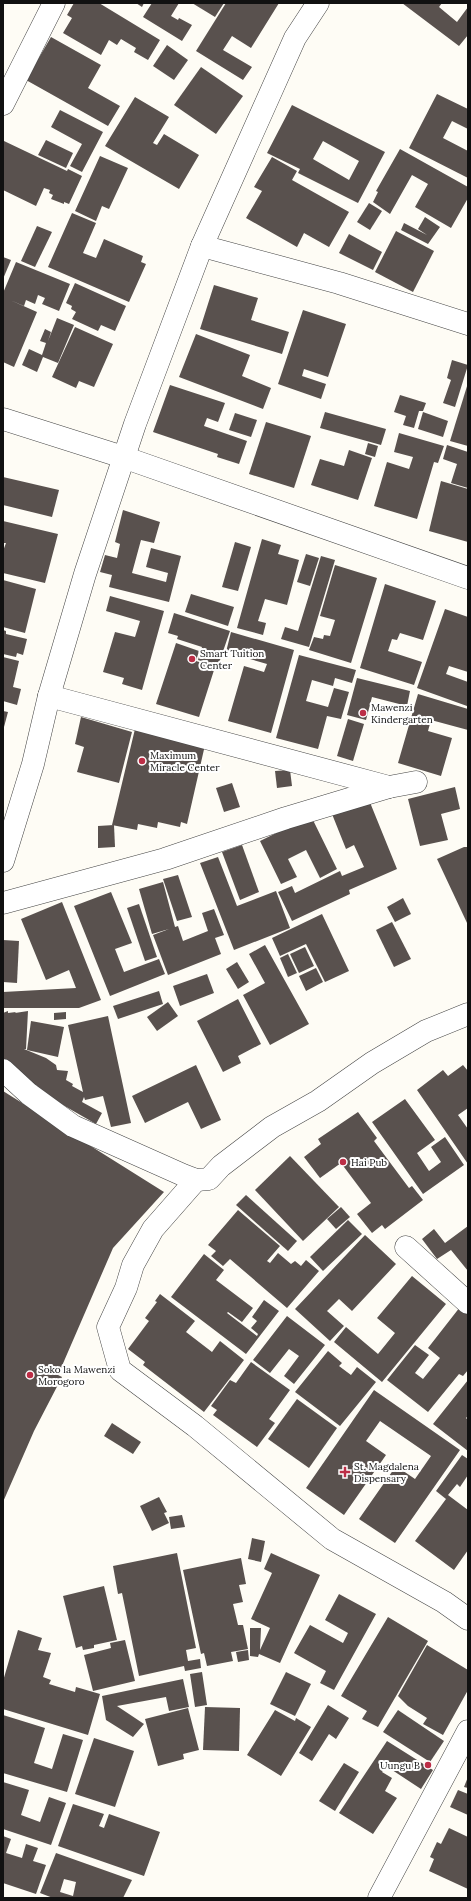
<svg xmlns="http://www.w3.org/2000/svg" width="471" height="1901" font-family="Lora,serif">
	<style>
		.building { fill: #59514e; fill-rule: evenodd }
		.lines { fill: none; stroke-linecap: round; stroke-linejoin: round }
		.minor-casing { stroke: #444; stroke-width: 23 }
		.minor { stroke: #fff; stroke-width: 22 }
		.poi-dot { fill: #bc2e46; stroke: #fff; stroke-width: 1.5 }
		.labels { text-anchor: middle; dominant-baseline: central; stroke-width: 4; stroke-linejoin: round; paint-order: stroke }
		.poi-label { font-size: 10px; fill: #111; stroke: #fff; text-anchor: start }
	</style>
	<rect width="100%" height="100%" fill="#fefcf5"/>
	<!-- building -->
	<g class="building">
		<polygon points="74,3 99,3 160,40 148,60 134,52 136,48 121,39 117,45 109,40 101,55 63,33 72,18 67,15"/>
		<polygon points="136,3 144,3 142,7"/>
		<polygon points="152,3 179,3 171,16 178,20 179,18 192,25 182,41 143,17"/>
		<polygon points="192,3 224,3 215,17"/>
		<polygon points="226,3 279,3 251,48 232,36 223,50 252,67 243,80 196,51"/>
		<polygon points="402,3 442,3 439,7 457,22 468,7 468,35 459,46"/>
		<polygon points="51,37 101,65 88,88 120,106 108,126 26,80"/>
		<polygon points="167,45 188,60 174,80 153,66"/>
		<polygon points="201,67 243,96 216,134 174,105"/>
		<polygon points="437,94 468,109 468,129 452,121 443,138 468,151 468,178 409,148"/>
		<polygon points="135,97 169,117 153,143 157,145 164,134 199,155 179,189 105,146"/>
		<path d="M292,105L385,152L358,203L298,173L300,169L267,153ZM323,141L359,161L349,180L313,159Z"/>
		<polygon points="60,110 103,132 82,172 70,166 82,144 51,127"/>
		<polygon points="46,140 73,153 66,168 38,155"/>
		<polygon points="4,141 67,171 68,169 82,176 69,204 64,202 64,204 51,199 53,195 49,193 50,190 44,188 36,206 3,190"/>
		<polygon points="400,149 468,187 468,198 451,228 415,207 428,184 412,175 390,214 373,202 378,192 376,191"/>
		<polygon points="100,156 128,168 109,209 102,206 96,221 75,211"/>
		<polygon points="272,157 297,171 292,180 349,212 329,247 304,233 297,247 246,218 262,191 254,187"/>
		<polygon points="369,203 382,211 370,230 357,222"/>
		<polygon points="72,213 96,223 83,253 96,258 104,239 143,256 141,262 146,264 129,302 48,267"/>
		<polygon points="425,217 440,227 428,244 401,230 404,223 427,235 418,229"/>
		<polygon points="37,226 52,232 35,267 21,261"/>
		<polygon points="396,231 434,251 413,292 375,272"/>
		<polygon points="349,234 382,252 373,270 339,253"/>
		<polygon points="3,257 11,260 3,279"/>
		<polygon points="16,262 70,284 59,311 42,304 45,298 38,295 35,304 26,300 24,306 10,300 37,312 14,367 3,362 3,293"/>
		<polygon points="75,283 126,306 115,331 101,325 98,331 72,319 76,312 71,309 72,306 66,303"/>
		<polygon points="214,285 258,298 251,320 289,332 282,354 200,329"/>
		<polygon points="303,310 346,324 328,377 304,369 302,376 326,384 321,399 278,384"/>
		<polygon points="57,318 74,325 58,363 43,357 37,372 22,365 29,349 42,355 46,343 40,341 45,329 51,332 48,341"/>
		<polygon points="75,327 113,344 94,387 79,381 76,388 52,377"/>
		<polygon points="196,334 250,355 242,376 271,388 263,409 179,377"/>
		<polygon points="452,360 468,365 455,407 443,403 451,380 447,378"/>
		<polygon points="468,383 468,446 450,441"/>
		<polygon points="170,385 225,403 218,422 207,418 204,426 247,441 239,464 217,457 218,454 153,432"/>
		<polygon points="400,395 426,403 423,411 419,411 414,428 403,425 406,416 394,412"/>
		<polygon points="325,412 386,429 381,445 320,428"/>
		<polygon points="423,412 448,421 443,437 418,429"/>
		<polygon points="235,413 257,420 251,437 229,430"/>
		<polygon points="266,422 311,436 294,488 249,474"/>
		<polygon points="399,433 444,446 438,463 434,462 417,519 374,506 387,462 409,469 413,457 394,452"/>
		<polygon points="368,443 378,446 375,457 365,454"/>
		<polygon points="447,445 468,452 468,488 451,483 457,464 443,459"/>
		<polygon points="349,450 372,458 358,500 311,485 320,459 344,466"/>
		<polygon points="3,477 59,490 52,517 3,505"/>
		<polygon points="441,481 468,489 468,542 429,531"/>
		<polygon points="123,510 160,522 154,543 141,540 132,573 166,582 168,573 146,567 151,548 181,556 169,602 109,587 112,575 100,572 105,555 117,558 120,544 115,542"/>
		<polygon points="3,521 58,534 45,583 3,573 3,551 6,543 3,543"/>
		<polygon points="262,539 281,545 278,554 299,560 287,605 265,599 258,621 266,623 263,635 237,628"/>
		<polygon points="235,542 251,547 238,591 222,587"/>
		<polygon points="306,554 319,558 310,586 297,582"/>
		<polygon points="321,556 335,560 309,647 281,639 285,627 298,631"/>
		<polygon points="335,565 377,578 351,663 309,650 314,637 323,639 324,635 330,636 335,620 320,616"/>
		<polygon points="3,580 36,589 25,633 3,627"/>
		<polygon points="385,584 436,601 423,640 400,633 397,640 392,639 388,651 422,662 414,685 360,668"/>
		<polygon points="191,594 234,607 228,626 185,612"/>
		<polygon points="110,596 164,611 142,690 122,684 124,678 103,672 115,632 135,637 140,621 106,611"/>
		<polygon points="445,609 468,617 468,672 449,666 446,674 468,682 467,706 417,688"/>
		<polygon points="174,613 230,631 218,666 198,660 202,647 177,639 178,636 168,633"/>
		<polygon points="3,630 6,631 6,634 27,639 23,655 17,653 16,657 3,654"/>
		<polygon points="231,632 294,650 271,733 228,721 244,666 264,672 267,664 226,652"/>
		<polygon points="176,643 199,651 196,661 215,667 199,717 156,704"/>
		<polygon points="299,655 356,670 352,683 335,678 333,686 312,680 306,701 328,707 334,688 349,692 341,719 327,716 318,749 276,738"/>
		<polygon points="3,657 19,661 13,687 21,689 17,705 3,701"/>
		<polygon points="357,678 410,691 407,706 372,697 366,720 347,715"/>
		<polygon points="418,694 468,709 468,730 431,720 428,731 452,738 441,776 398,763"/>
		<polygon points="3,711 8,712 4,727 3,727"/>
		<polygon points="81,717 132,732 119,783 77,772 84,747 75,744"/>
		<polygon points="348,719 364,724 353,761 337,756"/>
		<polygon points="135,729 205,745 187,824 181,822 180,827 158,822 157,828 138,824 137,830 112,825"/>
		<polygon points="290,770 292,786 277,788 275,771"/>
		<polygon points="232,783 240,807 224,812 216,788"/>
		<polygon points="455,787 460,809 441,814 448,840 420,846 408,799"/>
		<polygon points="369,800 397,869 349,890 350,894 292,921 278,892 292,886 295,893 340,871 342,876 364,867 354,845 346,849 332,814"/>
		<polygon points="311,816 337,869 320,878 306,850 288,859 297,877 281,884 260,841"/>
		<polygon points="114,825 115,847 98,848 98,826"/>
		<polygon points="242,845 259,892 240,900 222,852"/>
		<polygon points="464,847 468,847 468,925 437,859"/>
		<polygon points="218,857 237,906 276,891 290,928 234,950 200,863"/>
		<polygon points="178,875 192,917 177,921 163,879"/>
		<polygon points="163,882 175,927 178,926 183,941 208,931 202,913 214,909 224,935 215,938 221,954 168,975 153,935 169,929 152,934 139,889"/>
		<polygon points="111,892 132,943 115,949 124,972 159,959 165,974 110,996 74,906"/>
		<polygon points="403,898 411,914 395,922 387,907"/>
		<polygon points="62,902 101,1000 79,1008 3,1008 3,992 76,988 69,970 46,980 21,919"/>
		<polygon points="139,904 157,957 145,961 127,908"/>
		<polygon points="322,914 349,971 325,982 306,944 280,956 272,938"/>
		<polygon points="392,922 411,959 394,967 376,930"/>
		<polygon points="3,940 19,941 17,983 3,982"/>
		<polygon points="265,945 309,1024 270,1045 243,995 265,983 249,954"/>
		<polygon points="305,947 314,966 299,973 290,954"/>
		<polygon points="288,954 297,973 288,977 280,958"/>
		<polygon points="237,962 249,982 238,989 226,969"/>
		<polygon points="316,968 323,982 306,991 299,976"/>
		<polygon points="207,974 214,993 180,1006 173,986"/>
		<polygon points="159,991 163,1004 118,1019 113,1006"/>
		<polygon points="238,999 261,1044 238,1056 241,1063 223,1072 197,1021"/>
		<polygon points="168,1002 178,1016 157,1031 147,1017"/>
		<polygon points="8,1011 8,1013 16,1012 15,1013 28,1011 26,1049 24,1049 46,1058 56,1065 57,1070 68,1071 66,1080 73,1084 72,1086 83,1092 68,1025 108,1016 131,1123 111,1127 103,1096 85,1100 84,1097 82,1102 102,1113 96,1124 35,1089 37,1086 3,1062 3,1013"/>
		<polygon points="66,1012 66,1019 54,1020 54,1013"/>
		<polygon points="31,1021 64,1027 58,1057 27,1050"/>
		<polygon points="196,1065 221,1120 201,1129 188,1102 145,1123 132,1096"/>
		<polygon points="463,1065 468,1071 468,1108 458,1115 468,1129 468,1164 417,1090 443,1070 448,1076"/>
		<polygon points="3,1091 164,1192 113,1248 58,1375 62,1377 34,1431 3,1502"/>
		<polygon points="405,1099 435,1140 417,1153 429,1171 441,1162 431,1147 445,1137 464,1165 423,1194 372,1122"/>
		<polygon points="358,1112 377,1138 374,1141 409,1188 412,1186 423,1200 385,1229 382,1225 372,1233 357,1214 371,1203 341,1163 320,1178 304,1157 321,1144 318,1139"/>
		<polygon points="290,1156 339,1207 303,1241 255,1190"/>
		<polygon points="246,1195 297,1241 288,1251 236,1205"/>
		<polygon points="341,1207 350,1217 336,1229 327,1219"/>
		<polygon points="238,1210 280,1246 267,1261 270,1263 278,1253 291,1264 295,1261 301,1266 306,1260 319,1271 287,1308 230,1259 223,1266 211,1256 216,1251 208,1245"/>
		<polygon points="348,1220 362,1234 323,1271 310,1257"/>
		<polygon points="468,1226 468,1271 451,1250 437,1259 422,1239 434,1229 445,1243"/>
		<polygon points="365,1235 396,1264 352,1311 339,1299 327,1311 344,1326 330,1341 295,1309"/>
		<polygon points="204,1254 224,1270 216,1280 253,1308 242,1322 228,1312 227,1313 257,1336 258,1334 251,1328 257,1321 252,1317 264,1300 279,1311 246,1354 171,1297"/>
		<polygon points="412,1276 446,1304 382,1382 334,1342 346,1327 378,1354 395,1333 377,1318"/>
		<polygon points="160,1294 195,1321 186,1332 212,1352 220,1341 244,1360 204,1412 143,1365 145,1362 128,1349 149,1321 145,1318 157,1302 155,1301"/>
		<polygon points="460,1307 468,1314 468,1370 463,1376 459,1374 428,1412 387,1380 415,1345 429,1355 415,1373 423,1379 440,1358 428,1348"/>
		<polygon points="287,1316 325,1345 294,1384 284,1376 299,1356 289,1349 270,1373 253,1360"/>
		<polygon points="328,1351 342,1363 339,1366 351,1375 357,1367 376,1382 340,1426 295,1392"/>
		<polygon points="251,1362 290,1390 269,1419 275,1423 257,1447 213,1415 217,1410 211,1406 230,1380 236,1383"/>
		<polygon points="468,1380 468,1416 466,1418 468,1420 468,1451 433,1424"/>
		<polygon points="374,1390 460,1450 395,1543 359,1519 396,1466 415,1479 431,1456 380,1421 366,1441 386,1455 344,1515 306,1488"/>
		<polygon points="297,1399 337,1428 309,1468 268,1439"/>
		<polygon points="112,1423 141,1442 133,1454 104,1436"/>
		<polygon points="462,1455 468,1459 468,1475 460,1487 457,1484 448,1495 468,1510 468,1550 454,1570 415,1541 446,1499 436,1491"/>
		<polygon points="159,1497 167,1512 164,1513 169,1523 152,1531 140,1506"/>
		<polygon points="182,1515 185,1527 171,1529 169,1517"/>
		<polygon points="252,1538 265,1541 261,1562 248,1559"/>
		<polygon points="177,1553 196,1648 186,1650 188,1661 200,1659 201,1668 185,1671 184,1666 139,1676 122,1593 118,1594 113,1566"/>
		<polygon points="271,1553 320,1575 280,1663 259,1654 258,1657 250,1656 250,1628 261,1628 260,1650 270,1628 251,1619 272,1573 264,1569"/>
		<polygon points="241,1558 246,1584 239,1585 243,1602 233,1604 238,1625 243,1625 248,1649 231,1652 233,1661 207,1666 204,1653 201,1654 183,1570"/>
		<polygon points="104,1586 117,1640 94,1645 94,1648 83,1650 82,1646 76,1648 63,1596"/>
		<polygon points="339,1594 376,1614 334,1690 320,1683 326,1671 294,1653 310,1625 343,1643 348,1633 325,1620"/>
		<polygon points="388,1617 428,1641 378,1727 362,1719 367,1711 341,1696"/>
		<polygon points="18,1630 42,1638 38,1650 51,1653 43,1677 51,1680 49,1684 75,1692 76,1687 100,1694 88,1735 3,1709 3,1681"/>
		<polygon points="125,1640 135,1681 93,1691 84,1655 111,1648 110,1643"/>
		<polygon points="427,1645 468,1670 468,1690 443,1735 423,1724 427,1718 408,1706 398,1696"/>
		<polygon points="248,1650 249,1660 238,1662 236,1652"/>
		<polygon points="202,1672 207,1705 195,1707 190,1674"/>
		<polygon points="286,1672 311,1684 295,1716 270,1704"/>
		<polygon points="183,1679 189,1707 169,1711 166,1697 117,1706 144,1724 133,1737 106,1720 102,1696"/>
		<polygon points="328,1705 349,1718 336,1739 329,1734 312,1761 299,1753"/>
		<polygon points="205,1707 240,1708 239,1751 203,1750"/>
		<polygon points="188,1708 199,1750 183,1754 184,1759 158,1766 145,1719"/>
		<polygon points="275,1710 295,1721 296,1718 311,1727 281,1776 247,1755"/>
		<polygon points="398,1710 444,1741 430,1762 383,1732"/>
		<polygon points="3,1715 45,1728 34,1763 52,1769 63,1734 83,1740 67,1792 3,1773"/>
		<polygon points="94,1738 134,1751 115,1807 75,1794"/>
		<polygon points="387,1741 433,1770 421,1789 386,1766 382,1772 392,1778 385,1791 397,1798 373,1834 339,1813"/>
		<polygon points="344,1763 359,1772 335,1811 319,1801"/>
		<polygon points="468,1777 468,1788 464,1787"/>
		<polygon points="3,1782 29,1790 21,1815 40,1822 49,1797 66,1803 51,1845 3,1829"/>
		<polygon points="458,1790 468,1794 468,1815 450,1807"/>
		<polygon points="73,1804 104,1814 99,1826 104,1828 109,1814 160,1832 144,1876 58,1846"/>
		<polygon points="449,1828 468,1837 468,1889 429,1871 434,1859 430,1857 437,1842 441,1844"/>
		<polygon points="3,1836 11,1839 6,1853 22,1858 26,1844 38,1848 33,1861 46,1865 36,1894 3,1883"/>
		<path d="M56,1853L132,1880L123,1898H53L40,1893ZM64,1879L76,1882L73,1896L60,1892Z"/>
	</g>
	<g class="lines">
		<defs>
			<g id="minor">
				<polyline points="3,104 54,3"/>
				<polyline points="202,246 339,283 468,324"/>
				<polyline points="3,419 123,457 468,578"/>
				<polyline points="49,696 389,787 416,782"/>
				<polyline points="3,861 33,764 49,696 85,574 135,424 202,246 295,38 318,3"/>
				<polyline points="3,903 165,859 286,818 389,787"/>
				<polyline points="3,1070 29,1094 73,1126 183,1175 196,1180 209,1179 221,1166 272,1127 318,1101 372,1063 426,1031 468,1014"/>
				<polyline points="196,1180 153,1229 133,1265 126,1288 108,1327 120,1370 195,1426 332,1539 444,1602 468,1619"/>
				<polyline points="406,1247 468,1303"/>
				<polyline points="379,1898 468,1731"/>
			</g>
		</defs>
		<!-- minor casing -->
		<use href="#minor" class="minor-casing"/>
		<!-- minor -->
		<use href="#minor" class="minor"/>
	</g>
	<!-- markers -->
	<g class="poi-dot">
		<circle cx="192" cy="659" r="4"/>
		<circle cx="363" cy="713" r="4"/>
		<circle cx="142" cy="761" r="4"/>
		<circle cx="343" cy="1162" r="4"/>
		<circle cx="30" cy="1375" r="4"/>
		<path d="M343 1466h4v4h4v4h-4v4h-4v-4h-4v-4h4z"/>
		<circle cx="428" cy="1765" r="4"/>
	</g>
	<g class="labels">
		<!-- poi labels -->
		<g class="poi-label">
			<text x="200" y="653">Smart Tuition<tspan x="200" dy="12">Center</tspan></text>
			<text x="371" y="707">Mawenzi<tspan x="371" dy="12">Kindergarten</tspan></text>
			<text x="150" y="755">Maximum<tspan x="150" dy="12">Miracle Center</tspan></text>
			<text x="351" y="1162">Hai Pub</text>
			<text x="38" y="1369">Soko la Mawenzi<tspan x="38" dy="12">Morogoro</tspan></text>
			<text x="354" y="1466">St. Magdalena<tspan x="354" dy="12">Dispensary</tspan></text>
			<text x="420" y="1765" text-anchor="end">Uungu B</text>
		</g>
	</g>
	<!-- border -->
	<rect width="471" height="1901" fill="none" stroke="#111111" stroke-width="8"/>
</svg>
